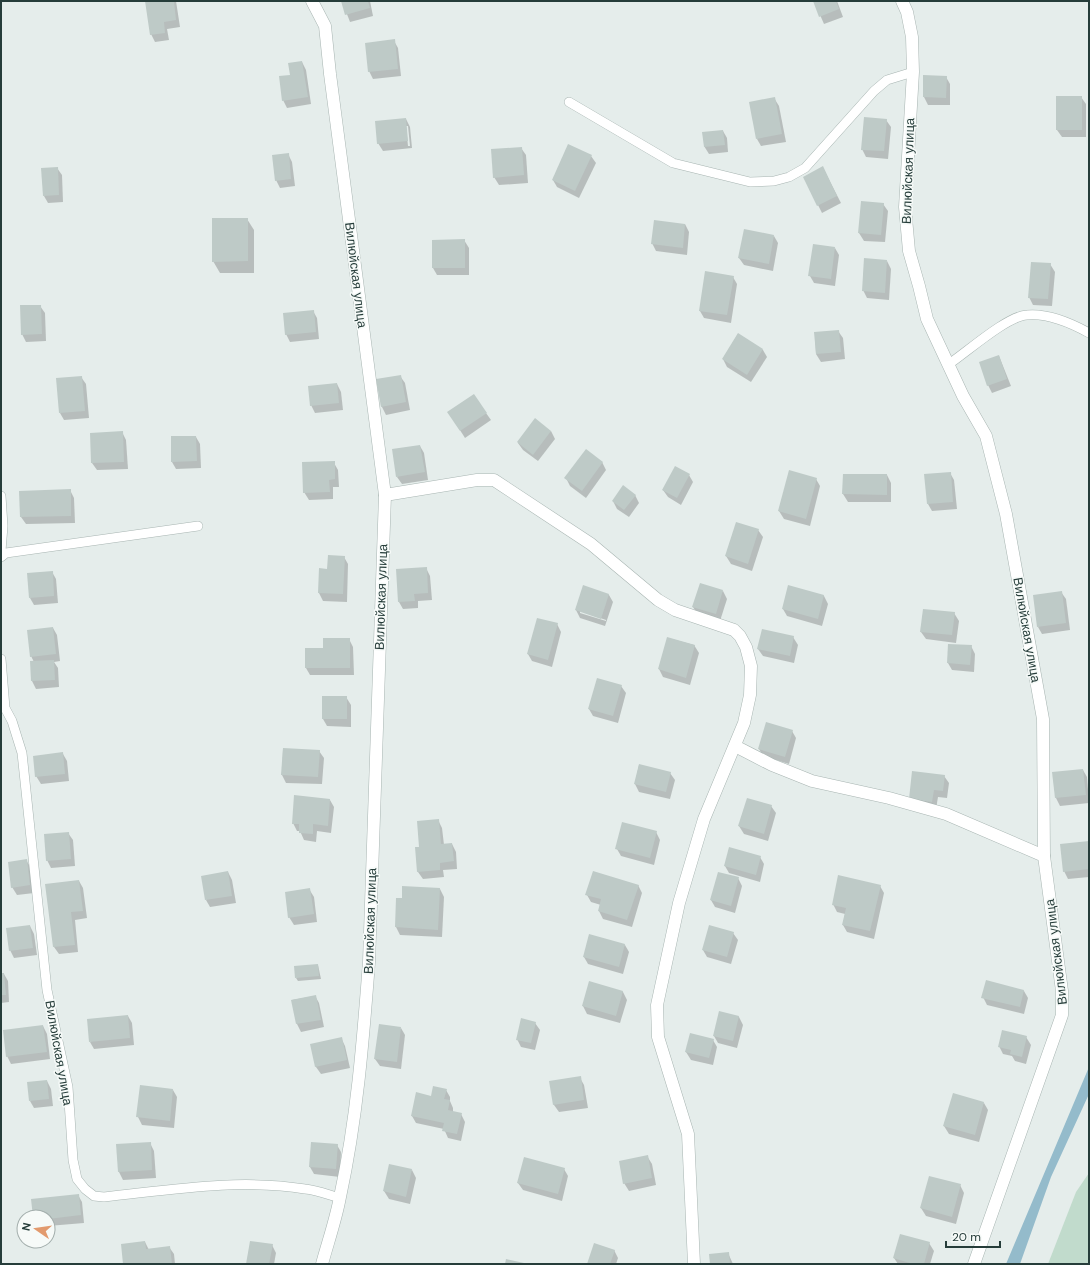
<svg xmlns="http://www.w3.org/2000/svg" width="1090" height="1265" font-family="'DM Sans',sans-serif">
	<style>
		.green { fill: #c1dbcc }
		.water { fill: #94bbcb }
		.shadow { fill: #0003; fill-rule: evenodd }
		.building { fill: #becac7 }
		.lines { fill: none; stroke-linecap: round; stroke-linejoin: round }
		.service-casing { stroke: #a8b5b2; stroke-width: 10 }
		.minor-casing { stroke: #a8b5b2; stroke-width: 13 }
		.service { stroke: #fff; stroke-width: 9 }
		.minor { stroke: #fff; stroke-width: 12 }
		.labels { text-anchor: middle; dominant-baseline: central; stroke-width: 3; stroke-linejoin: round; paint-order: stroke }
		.street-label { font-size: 13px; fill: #263d3a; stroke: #f6faf8 }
	</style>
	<rect width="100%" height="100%" fill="#e5edeb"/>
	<!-- green -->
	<polygon class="green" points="1089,1173 1089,1264 1048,1264 1076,1192"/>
	<!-- water -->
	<polygon class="water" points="1089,1067 1089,1094 1051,1177 1020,1264 1006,1264"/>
	<!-- shadow -->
	<g class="shadow">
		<polygon points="146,1 176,1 180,27 167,29 169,40 155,42 151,34"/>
		<polygon points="342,1 370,1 373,16 350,22"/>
		<polygon points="814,1 837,1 843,17 824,24"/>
		<polygon points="394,41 398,48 401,76 373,79 369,71"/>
		<polygon points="302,62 306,70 311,104 287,108 283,100 291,75"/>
		<polygon points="924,76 946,77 950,84 950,105 928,105 924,97"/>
		<polygon points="1081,97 1086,104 1086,137 1062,137 1057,130"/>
		<polygon points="774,98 779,106 786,142 761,146 757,139"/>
		<path d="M406,119L410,127L412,148L383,151L378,143ZM406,126H408L410,146H408Z"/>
		<polygon points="886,120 891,127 888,159 866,157 862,149"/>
		<polygon points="723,131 727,138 728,152 709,154 704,146"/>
		<polygon points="521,148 526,155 528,183 499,185 494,177"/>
		<polygon points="288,154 292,162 295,186 280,188 276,180"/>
		<polygon points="591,156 596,163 579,198 557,187 553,180"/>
		<polygon points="57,168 62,175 63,202 48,203 44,196"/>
		<polygon points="823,168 841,203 822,213 818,205"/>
		<polygon points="883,204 888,211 885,242 864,241 859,233"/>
		<polygon points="247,219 254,230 254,273 220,273 213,261"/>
		<polygon points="685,224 689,232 687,255 656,251 652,243"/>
		<polygon points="774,236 778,243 773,271 744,265 739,258"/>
		<polygon points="464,240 469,248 469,275 437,275 433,268"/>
		<polygon points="835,248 839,255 835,286 814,283 810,276"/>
		<polygon points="887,261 891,269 889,300 867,298 863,290"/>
		<polygon points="1050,264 1055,272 1052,306 1033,305 1029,297"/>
		<polygon points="733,277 737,284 731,323 704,318 700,311"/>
		<polygon points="40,306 45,313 46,341 26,342 22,334"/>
		<polygon points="313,311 317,318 319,339 290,342 286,334"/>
		<polygon points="838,331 843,338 845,359 821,362 816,354 815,333"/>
		<polygon points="738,334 763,350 767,357 751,382 727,367 723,359"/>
		<polygon points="999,356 1011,386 992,393 988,385"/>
		<polygon points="400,376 405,383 410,410 386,415 382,407 377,380"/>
		<polygon points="81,377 86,384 89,418 64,420 60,413"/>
		<polygon points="337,384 341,392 343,410 315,413 311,405"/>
		<polygon points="486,413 491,420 465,438 453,419"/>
		<polygon points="551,431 555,439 538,461 523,450 518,443"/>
		<polygon points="122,432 126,440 128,469 97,470 92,463"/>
		<polygon points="196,437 200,444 201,468 176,469 172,462"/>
		<polygon points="420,446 424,453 428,480 402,484 397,477"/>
		<polygon points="602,462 606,470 586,498 570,486 566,478"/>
		<polygon points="334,463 338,470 339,487 333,487 333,499 309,500 304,492"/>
		<polygon points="950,473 954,480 957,509 932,511 928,504"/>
		<polygon points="689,475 693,482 681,505 668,497 663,490"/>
		<polygon points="844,475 887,475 891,483 891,502 848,502 843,494"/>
		<polygon points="816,479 820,486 810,526 784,519 779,511"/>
		<polygon points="70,490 74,498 75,523 26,524 21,517"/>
		<polygon points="635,495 639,503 629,517 617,509 613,501"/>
		<polygon points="758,530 763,537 752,571 731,564 726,556"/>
		<polygon points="344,557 348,564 347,602 323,601 319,593 319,569 328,570"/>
		<polygon points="426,568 430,576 432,600 418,601 418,608 403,609 399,602"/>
		<polygon points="52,572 56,579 58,603 34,605 30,598"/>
		<path d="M584,587L609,595L613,602L605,626L580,618L576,610ZM580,611L606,620V621L580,613Z"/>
		<polygon points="789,587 824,596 828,604 822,626 787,616 783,609"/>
		<polygon points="723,591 727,599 720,621 698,615 693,607"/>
		<polygon points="1061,592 1066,599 1070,630 1042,634 1038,627"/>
		<polygon points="954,613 959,621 956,643 926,639 921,632"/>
		<polygon points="557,624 561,632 552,667 532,661 528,654"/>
		<polygon points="53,628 57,635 60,661 54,662 58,668 59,687 36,689 32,681 31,662 34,662 31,656"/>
		<polygon points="793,637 798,645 794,663 763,656 758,649"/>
		<polygon points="668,638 694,645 699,653 690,685 663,677 659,669"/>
		<polygon points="349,639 353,647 354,675 310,675 306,668 324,649"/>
		<polygon points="971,646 975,654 974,672 952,670 948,663"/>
		<polygon points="621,686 626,693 618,723 593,716 589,709"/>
		<polygon points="346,697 351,705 351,727 327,726 323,719"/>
		<polygon points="792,731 796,738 789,764 763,756 759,749"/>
		<polygon points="283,749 319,751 324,758 322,784 286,783 282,775"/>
		<polygon points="63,754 67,761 69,781 41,784 36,776"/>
		<polygon points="639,765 670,773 675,780 670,799 639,792 635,784"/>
		<polygon points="1083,770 1087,777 1089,803 1060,806 1056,798 1053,773"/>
		<polygon points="944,776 949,783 947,798 938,797 936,809 910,799"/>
		<polygon points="330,800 334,807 331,833 317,831 316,842 304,840 300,831 297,831 293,823"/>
		<polygon points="771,806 776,813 768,841 744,834 739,826"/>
		<polygon points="438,820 442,828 444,845 452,844 456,852 457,869 443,870 444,877 423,879 418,872 420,848"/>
		<polygon points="656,832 660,840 654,865 621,856 617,849"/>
		<polygon points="68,833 73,840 75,866 51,868 47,860"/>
		<polygon points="1089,842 1089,877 1068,879 1064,871"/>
		<polygon points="760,857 764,864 760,882 729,873 725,866"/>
		<polygon points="26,860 31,868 34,893 17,895 12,887"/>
		<polygon points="228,872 232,880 236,903 210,907 206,900"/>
		<polygon points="738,878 742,886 735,913 715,907 711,900"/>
		<polygon points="79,881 83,888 87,918 75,920 78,952 59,954 54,947 47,885"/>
		<polygon points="638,885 642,893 632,927 603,919 599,911 601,905 591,902 587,895"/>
		<polygon points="880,886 884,893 874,939 847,932 843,925 845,914 837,912 833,904"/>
		<polygon points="309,889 314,897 317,922 294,925 289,917"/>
		<polygon points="440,889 444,897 442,937 400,935 396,927 403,899"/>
		<polygon points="30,926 34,934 37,955 14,958 10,950"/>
		<polygon points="733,933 738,940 731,964 707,957 703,950"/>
		<polygon points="625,945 629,952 623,974 588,964 584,957"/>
		<polygon points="318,965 321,979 298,981 296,978"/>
		<polygon points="1,974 4,974 8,981 9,1002 1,1003"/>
		<polygon points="590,982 623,992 627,1000 620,1023 587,1014 583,1006"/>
		<polygon points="1024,991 1028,998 1024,1014 987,1005 983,997"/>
		<polygon points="315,996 319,1003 324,1027 301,1032 297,1024 292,1000"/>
		<polygon points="720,1012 739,1017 743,1025 737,1048 718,1043 714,1036"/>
		<polygon points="128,1016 132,1023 134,1045 94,1049 90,1042"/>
		<polygon points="535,1023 540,1030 535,1050 521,1047 517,1039"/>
		<polygon points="43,1026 47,1034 50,1059 11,1064 7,1056"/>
		<polygon points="401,1028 405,1035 401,1069 380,1066 375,1059"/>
		<polygon points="1026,1037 1031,1045 1026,1064 1015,1061 1012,1056 1003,1054 999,1046"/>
		<polygon points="341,1038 345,1046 350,1068 321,1074 316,1067 311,1045"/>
		<polygon points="713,1040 717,1047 713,1065 691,1060 686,1052"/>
		<polygon points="580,1078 584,1085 588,1108 559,1112 554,1105 551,1082"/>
		<polygon points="47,1081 51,1089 53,1106 34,1108 30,1101"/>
		<polygon points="173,1090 177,1097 174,1128 142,1125 138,1117"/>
		<polygon points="446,1090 450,1097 450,1101 453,1108 453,1112 461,1114 465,1122 461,1141 448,1138 444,1129 416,1123 412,1116 432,1097"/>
		<polygon points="984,1103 988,1110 979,1142 949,1134 944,1126"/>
		<polygon points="150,1143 154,1151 156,1178 123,1180 119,1172 117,1145"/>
		<polygon points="337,1145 341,1152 340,1177 314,1174 310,1167"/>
		<polygon points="647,1156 652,1164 656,1185 629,1191 624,1183"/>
		<polygon points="564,1169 568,1176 562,1201 523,1190 518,1183"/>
		<polygon points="412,1170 416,1178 410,1204 389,1199 384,1191"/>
		<polygon points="960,1185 964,1193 956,1224 926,1216 921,1208"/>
		<polygon points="78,1195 82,1202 84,1223 48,1226 48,1217 34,1217"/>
		<polygon points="145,1242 149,1250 169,1247 174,1254 175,1264 124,1264"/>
		<polygon points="929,1243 934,1251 930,1264 898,1264 894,1258"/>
		<polygon points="272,1245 276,1253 274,1264 247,1264"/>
		<polygon points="614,1250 618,1258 616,1264 588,1264"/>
		<polygon points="728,1253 733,1264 711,1264"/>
	</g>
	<!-- building -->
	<g class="building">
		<polygon points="145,1 174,1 176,20 164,22 165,33 150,35"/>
		<polygon points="341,1 368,1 370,8 345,15"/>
		<polygon points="813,1 836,1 839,9 819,17"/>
		<polygon points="395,39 398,69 368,72 365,43"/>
		<polygon points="302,61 308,97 282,101 279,76 290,75 288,63"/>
		<polygon points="923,75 947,76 946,98 923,97"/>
		<rect x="1056" y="96" width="26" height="34"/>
		<polygon points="775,97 782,134 756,139 749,102"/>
		<polygon points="864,117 887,119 884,151 861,150"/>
		<polygon points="406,118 408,141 377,144 375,121"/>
		<polygon points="723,130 725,145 704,147 702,132"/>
		<polygon points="568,144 592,155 575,191 552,180"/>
		<polygon points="522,147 524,175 493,178 491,149"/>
		<polygon points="289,153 291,179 275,181 272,155"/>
		<polygon points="823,166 837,196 817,206 803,177"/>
		<polygon points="58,167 59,195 43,196 41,168"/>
		<polygon points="861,201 884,203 881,235 858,233"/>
		<polygon points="212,218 248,218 248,261 212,262"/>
		<polygon points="654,220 685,224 683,248 651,244"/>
		<polygon points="744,229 774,235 769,264 738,258"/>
		<polygon points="465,239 465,268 432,268 432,240"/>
		<polygon points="813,244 835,247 831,279 808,276"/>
		<polygon points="864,258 887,260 885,293 862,291"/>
		<polygon points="1031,262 1051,263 1048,299 1028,298"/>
		<polygon points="705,271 734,276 727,315 699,311"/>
		<polygon points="20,305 41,305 42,334 21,335"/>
		<polygon points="314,310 316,332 285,335 283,313"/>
		<polygon points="839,330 841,352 816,354 814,332"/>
		<polygon points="738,333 763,349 747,375 722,359"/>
		<polygon points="999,355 1007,379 987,386 979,362"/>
		<polygon points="401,375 406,402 381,407 376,379"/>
		<polygon points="82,376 85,411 59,413 56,378"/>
		<polygon points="337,383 339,403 310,406 308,386"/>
		<polygon points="474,394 487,413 460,431 447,412"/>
		<polygon points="535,418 551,431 533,455 517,442"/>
		<polygon points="123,431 124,462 91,463 90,433"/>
		<polygon points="171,436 196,436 197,461 171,462"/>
		<polygon points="420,445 425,472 396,477 392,449"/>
		<polygon points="586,449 603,462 582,491 564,478"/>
		<polygon points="335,461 335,479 329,480 330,492 303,493 302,462"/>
		<polygon points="675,466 690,474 677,498 662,490"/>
		<polygon points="789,470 817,478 806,519 778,511"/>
		<polygon points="951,472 953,502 927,504 924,474"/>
		<polygon points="843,474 887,474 887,495 842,494"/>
		<polygon points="623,485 636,495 624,510 612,501"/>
		<polygon points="71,489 71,516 20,517 19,491"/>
		<polygon points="736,522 759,529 748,564 725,556"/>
		<polygon points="328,555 345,556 343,594 318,593 319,568 327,569"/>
		<polygon points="427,567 428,593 414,594 415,601 398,602 396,569"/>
		<polygon points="53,571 54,596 29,598 27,573"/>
		<polygon points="700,583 723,590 716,614 692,607"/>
		<polygon points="583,585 609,594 601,619 575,610"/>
		<polygon points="788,585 824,595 818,619 782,609"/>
		<polygon points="1062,591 1066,623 1037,627 1033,595"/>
		<polygon points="923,609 955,612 952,635 920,632"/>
		<polygon points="537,618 558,623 548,660 527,654"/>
		<polygon points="53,627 56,654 30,657 27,630"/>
		<polygon points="762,629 794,636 790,656 757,649"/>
		<polygon points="667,637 695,645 686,678 658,669"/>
		<polygon points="323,638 350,638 350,668 305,668 305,648 323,648"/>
		<polygon points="948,644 972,645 970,665 947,663"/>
		<polygon points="54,660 55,680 31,681 30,661"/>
		<polygon points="597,678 622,685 613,716 588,709"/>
		<rect x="322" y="696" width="25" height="23"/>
		<polygon points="766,722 793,730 785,757 758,749"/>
		<polygon points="283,748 320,750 318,777 281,775"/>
		<polygon points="63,752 65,774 35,777 33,756"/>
		<polygon points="639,764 671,772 666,792 634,784"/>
		<polygon points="1083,769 1086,795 1055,798 1052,772"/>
		<polygon points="912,771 945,775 943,791 934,790 932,802 909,799"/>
		<polygon points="294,795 330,799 328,826 313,824 313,834 299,833 299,824 292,824"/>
		<polygon points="747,798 772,805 764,834 738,826"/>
		<polygon points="439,819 441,844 452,843 454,861 440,863 440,870 417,872 415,847 419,847 417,821"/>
		<polygon points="622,822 657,831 650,858 615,849"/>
		<polygon points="69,832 71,859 46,861 44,834"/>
		<polygon points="1089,841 1089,869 1063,872 1060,844"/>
		<polygon points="729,847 761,856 756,875 724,866"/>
		<polygon points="27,859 30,885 11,888 8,862"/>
		<polygon points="228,871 232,896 205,900 201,876"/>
		<polygon points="593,871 639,885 627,920 598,911 601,899 585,895"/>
		<polygon points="718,872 739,877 731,906 710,900"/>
		<polygon points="838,875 881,885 870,931 842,925 846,908 832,905"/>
		<polygon points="79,880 83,911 71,912 75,945 53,947 45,884"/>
		<polygon points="402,886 440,888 438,930 395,927 396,898 402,898"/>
		<polygon points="310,888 314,914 288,918 285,892"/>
		<polygon points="30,925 33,948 9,951 6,928"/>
		<polygon points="709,925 734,932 727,957 702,950"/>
		<polygon points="589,934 625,944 619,967 583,957"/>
		<polygon points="318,964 319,976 295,978 294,966"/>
		<polygon points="1,973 4,973 6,995 1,995"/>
		<polygon points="986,980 1024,990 1020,1007 981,998"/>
		<polygon points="589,981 623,991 616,1016 582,1006"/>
		<polygon points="316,995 321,1020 296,1024 291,1000"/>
		<polygon points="719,1011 739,1016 733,1041 713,1036"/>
		<polygon points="128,1015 130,1038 89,1042 87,1019"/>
		<polygon points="521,1018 536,1022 531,1043 516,1040"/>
		<polygon points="379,1024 401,1027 397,1062 374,1059"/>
		<polygon points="43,1025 47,1052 6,1057 3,1030"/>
		<polygon points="1002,1030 1027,1036 1022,1057 1010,1054 1011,1050 998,1047"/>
		<polygon points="690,1033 714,1039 709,1058 685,1052"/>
		<polygon points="342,1037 347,1060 315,1067 310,1044"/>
		<polygon points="581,1076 584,1100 553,1105 549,1081"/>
		<polygon points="47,1080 49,1099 29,1101 27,1082"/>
		<polygon points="140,1085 173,1089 170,1121 136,1117"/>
		<polygon points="433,1086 447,1089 444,1099 450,1100 448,1110 462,1113 457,1134 442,1131 444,1123 411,1116 416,1092 431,1096"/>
		<polygon points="953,1093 984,1102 975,1135 943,1126"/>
		<polygon points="151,1142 152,1170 118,1172 116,1144"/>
		<polygon points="311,1142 338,1144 336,1169 309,1167"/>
		<polygon points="648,1155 652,1178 623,1184 619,1161"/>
		<polygon points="524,1157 565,1168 558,1194 517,1183"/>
		<polygon points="389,1164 412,1169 406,1197 383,1191"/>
		<polygon points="929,1176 961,1184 952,1217 920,1208"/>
		<polygon points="79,1194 81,1215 48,1219 48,1217 33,1217 31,1199"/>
		<polygon points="900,1234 930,1242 924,1264 913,1264 893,1258"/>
		<polygon points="145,1241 146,1249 170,1246 172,1264 123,1264 121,1244"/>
		<polygon points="250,1241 273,1244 269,1264 246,1264"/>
		<polygon points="594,1243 615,1250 610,1264 587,1264"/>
		<polygon points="729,1252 730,1264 710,1264 709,1254"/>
		<polygon points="506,1259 524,1263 524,1264 505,1264"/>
	</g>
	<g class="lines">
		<defs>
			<g id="service">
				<polyline points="569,102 673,163 750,182 774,181 789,177 805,168 874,91 887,80 913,72"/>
				<path d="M949,364C967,352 1007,316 1027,315C1048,313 1071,323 1089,333"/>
				<polyline points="1,496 3,526 1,551"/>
				<polyline points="1,557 6,553 198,526"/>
				<path d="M1,659L5,708L12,721L22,753L47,990L68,1087L73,1160L77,1179L85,1189L94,1196L104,1197C170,1190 238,1178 305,1189C317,1190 329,1195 340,1198"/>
			</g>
			<g id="minor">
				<path d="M312,1L325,26L330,74L385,495L369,962C363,1041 357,1119 340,1197C336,1219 328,1242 322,1264"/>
				<polyline points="902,1 907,12 912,37 913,72 905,207 909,251 919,286 927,319 963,396 986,436 1006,514 1043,719 1044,856 1062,991 1062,1015 974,1264"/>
				<polyline points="385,495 477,480 494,480 591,544 658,600 675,610 734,630 740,636 746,647 751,666 750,695 744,723 704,819 679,903 657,1005 658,1037 688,1134 694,1264"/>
				<polyline points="735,746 772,765 812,781 889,798 946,814 1044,856"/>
			</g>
		</defs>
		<!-- service casing -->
		<use href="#service" class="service-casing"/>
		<!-- minor casing -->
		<use href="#minor" class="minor-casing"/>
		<!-- service -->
		<use href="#service" class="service"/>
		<!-- minor -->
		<use href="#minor" class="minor"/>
	</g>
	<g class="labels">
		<!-- street labels -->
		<g class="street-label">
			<text transform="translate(908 171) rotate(-88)">Вилюйская улица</text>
			<text transform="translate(356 275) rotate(83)">Вилюйская улица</text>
			<text transform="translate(381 597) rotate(-88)">Вилюйская улица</text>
			<text transform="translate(1027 630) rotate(80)">Вилюйская улица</text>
			<text transform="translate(370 921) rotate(-88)">Вилюйская улица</text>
			<text transform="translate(1056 952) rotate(-97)">Вилюйская улица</text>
			<text transform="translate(59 1053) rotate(80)">Вилюйская улица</text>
		</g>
	</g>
	<!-- border -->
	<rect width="1090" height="1265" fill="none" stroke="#263d3a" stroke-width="4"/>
	<!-- north arrow -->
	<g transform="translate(36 1229) rotate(283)"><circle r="19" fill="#f6faf8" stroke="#a3aeac"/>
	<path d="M0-3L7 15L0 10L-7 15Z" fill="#e29a6e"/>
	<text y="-6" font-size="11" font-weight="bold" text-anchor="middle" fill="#263d3a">N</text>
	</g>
	<!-- scale -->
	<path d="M946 1241v6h54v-6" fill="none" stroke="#263d3a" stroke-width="2"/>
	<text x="952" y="1241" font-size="12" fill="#263d3a" stroke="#f6faf8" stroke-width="3" paint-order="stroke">20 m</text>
</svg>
